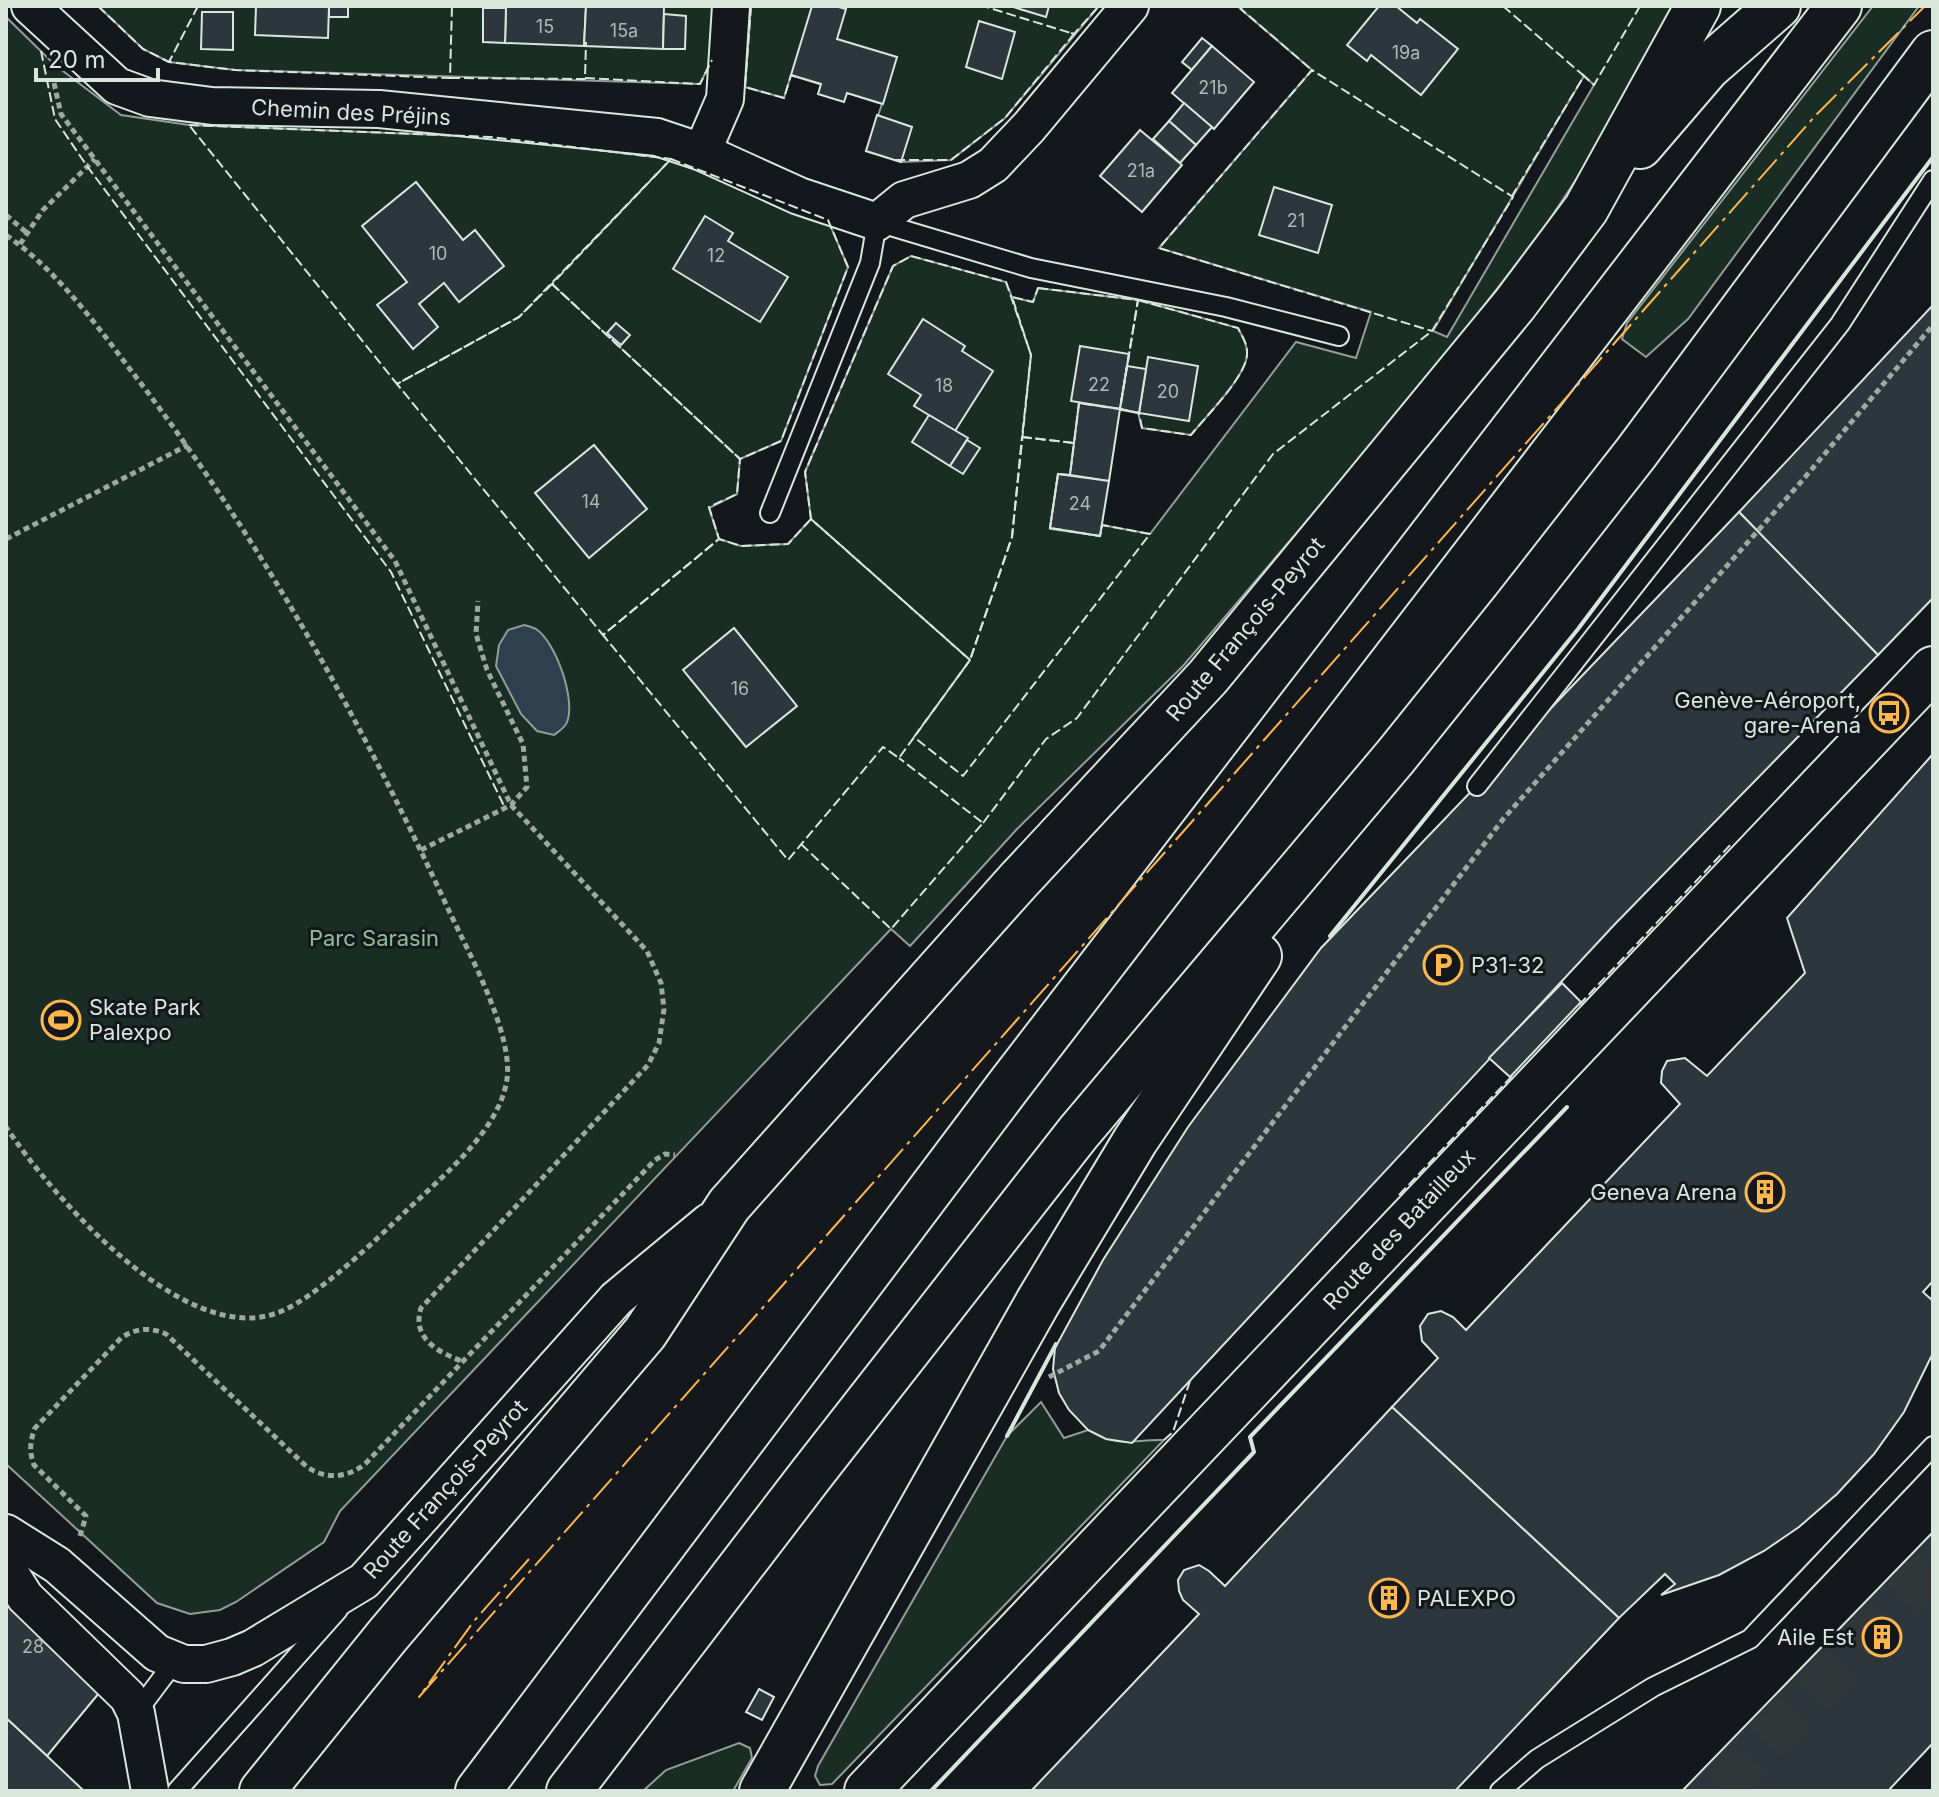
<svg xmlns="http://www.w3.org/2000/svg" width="1939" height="1797" font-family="Inter,sans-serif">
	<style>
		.green { fill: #1a2d24; stroke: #939e99; stroke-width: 2; fill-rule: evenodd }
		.water { fill: #2f3f4d; stroke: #939e99; stroke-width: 2 }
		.building { fill: #2c363c; stroke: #d8e6dc; stroke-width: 2 }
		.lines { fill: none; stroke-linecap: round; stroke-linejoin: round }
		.secondary-tunnel { stroke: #313739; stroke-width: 44; stroke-dasharray: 44 22; stroke-linecap: butt }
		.lane-casing { stroke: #d8e6dc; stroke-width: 22 }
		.street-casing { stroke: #d8e6dc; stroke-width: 40 }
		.primary-casing { stroke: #d8e6dc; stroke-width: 48 }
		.highway-casing { stroke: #d8e6dc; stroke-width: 48 }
		.path { stroke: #9da8a2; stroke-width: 5; stroke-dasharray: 6 4; stroke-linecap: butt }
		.lane { stroke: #14181c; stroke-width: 18 }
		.street { stroke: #14181c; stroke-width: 36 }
		.primary { stroke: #14181c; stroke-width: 44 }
		.highway { stroke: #14181c; stroke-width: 44 }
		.fence { stroke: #d8e6dc; stroke-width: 2; stroke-dasharray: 10 4; stroke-linecap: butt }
		.wall { stroke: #d8e6dc; stroke-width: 4 }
		.power { stroke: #ffb74d; stroke-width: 2; stroke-dasharray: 28 6 4 6; stroke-linecap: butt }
		.labels { text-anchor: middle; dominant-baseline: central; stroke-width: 6; stroke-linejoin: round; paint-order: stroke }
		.number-label { font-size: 18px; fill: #adbab4 }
		.street-label { font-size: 22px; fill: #d8e6dc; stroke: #14181c }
		.poi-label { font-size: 22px; fill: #d8e6dc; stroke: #14181c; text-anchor: end }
		.park-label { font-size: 22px; fill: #8ac095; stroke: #14181c }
	</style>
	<rect width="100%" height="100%" fill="#14181c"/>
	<!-- green -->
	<g class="green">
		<polygon points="98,6 714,6 713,57 700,84 235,70 169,62 143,49"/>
		<polygon points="751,6 1099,6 1005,118 951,160 901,162 866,151 882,104 791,75 784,98 745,87"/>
		<path d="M1237,6H1681L1632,95L1544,228L1421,387L1183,666L1017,829L910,946L891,929L340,1511L324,1542L236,1602L220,1610L190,1614L157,1603L6,1464V17L55,65L121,115L189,125L491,137L671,159L828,220L848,267L781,441L740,459L737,494L709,508L719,539L741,546L788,544L811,519L805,472L893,266L911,256L1006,282L1012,297L1033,302L1038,288L1138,300L1238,328C1242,336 1247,343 1247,352C1249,374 1206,416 1191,435L1142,428L1138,413L1080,403L1070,475L1058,474L1050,529L1100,536L1102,525L1150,534L1296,342L1356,358L1371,312L1159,248L1312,70ZM1584,76L1594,85L1447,337L1433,331Z"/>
		<polygon points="1873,6 1919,6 1688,319 1646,357 1622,339 1627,323"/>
		<path d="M1041,1402L1064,1438L1088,1430C1120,1449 1133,1439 1164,1440L832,1784L820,1785L815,1776L818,1766L1007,1436Z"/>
		<polygon points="739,1743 750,1748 752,1758 733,1791 643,1791 666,1770"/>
	</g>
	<!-- water -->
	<path class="water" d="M524,625C528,626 532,627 536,629C556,642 576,700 567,722C565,728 559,731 554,735L537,731L521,714L496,666L499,645L508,630Z"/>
	<!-- building -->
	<g class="building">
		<polygon points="256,6 329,6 328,38 255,35"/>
		<rect x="329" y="6" width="19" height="11"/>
		<polygon points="506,6 586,6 584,46 505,43"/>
		<polygon points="586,6 664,6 663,49 584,46"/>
		<polygon points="812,6 835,6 846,9 837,39 897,57 883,104 847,93 844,102 818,94 821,84 791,75"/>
		<polygon points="1010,6 1049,6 1046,17"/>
		<polygon points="1379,6 1396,6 1417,23 1420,19 1458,49 1421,95 1371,55 1367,61 1347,45"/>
		<polygon points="483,8 506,8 505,43 483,42"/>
		<polygon points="202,12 233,12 233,50 201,49"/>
		<polygon points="664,14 686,16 685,49 663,49"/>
		<polygon points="979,21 1015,32 1002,79 966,67"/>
		<polygon points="1202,38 1212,46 1192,70 1182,62"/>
		<polygon points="1212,46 1254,82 1214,129 1172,93"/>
		<polygon points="1184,103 1212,127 1196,145 1169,121"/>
		<polygon points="877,115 912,127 901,162 866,151"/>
		<polygon points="1169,121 1196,145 1180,163 1153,139"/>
		<polygon points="1140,130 1182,165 1142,212 1100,176"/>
		<polygon points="416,182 463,240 475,230 504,266 459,302 444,283 419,304 438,327 413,349 377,305 407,282 362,226"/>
		<polygon points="1274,187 1332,205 1318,253 1259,235"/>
		<polygon points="705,216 733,233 728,241 788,277 760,322 673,269"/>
		<polygon points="1933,305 1933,598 1878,655 1739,512"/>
		<polygon points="923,319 965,346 962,351 993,371 955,431 914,406 921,395 888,374"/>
		<polygon points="616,323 630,335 621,345 607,333"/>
		<polygon points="1080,346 1129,354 1120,409 1071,401"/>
		<polygon points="1148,357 1198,366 1189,421 1139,413"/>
		<polygon points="1127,366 1146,369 1139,413 1120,409"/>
		<polygon points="1079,403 1120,409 1109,481 1070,475"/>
		<polygon points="929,415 968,438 950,466 912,442"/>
		<polygon points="967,440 980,448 963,474 950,466"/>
		<polygon points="594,445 647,509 589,558 535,493"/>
		<polygon points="1058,474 1109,481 1100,536 1050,528"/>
		<polygon points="1739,512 1878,655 1615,924 1132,1443 1106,1439 1088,1430 1069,1410 1059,1393 1053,1369 1055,1348 1103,1260 1188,1127 1321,948"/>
		<polygon points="734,628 797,706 746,747 683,670"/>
		<polygon points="1933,754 1933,1281 1923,1292 1933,1301 1933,1353 1904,1412 1874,1454 1837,1494 1799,1527 1764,1551 1719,1575 1661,1595 1675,1584 1665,1574 1619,1618 1392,1407 1438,1358 1422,1341 1420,1326 1428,1314 1441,1311 1453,1317 1466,1330 1680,1104 1661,1083 1662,1071 1667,1061 1685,1058 1707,1076 1805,973 1787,918"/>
		<polygon points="1562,983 1581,1002 1510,1077 1489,1058"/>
		<polygon points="1392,1407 1619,1618 1455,1791 1031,1791 1199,1614 1183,1600 1179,1591 1178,1580 1184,1570 1199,1565 1209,1571 1225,1586"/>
		<polygon points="1933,1532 1933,1743 1888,1791 1682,1791"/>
		<polygon points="6,1595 104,1687 47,1756 6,1718"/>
		<polygon points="759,1689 774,1697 762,1720 746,1712"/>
		<polygon points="6,1718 47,1756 84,1791 6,1791"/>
	</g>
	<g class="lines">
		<!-- secondary-tunnel -->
		<polyline class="secondary-tunnel" points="1721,1791 1933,1568"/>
		<defs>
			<g id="lane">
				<polyline points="770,513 870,263 877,222 1031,268 1226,307 1339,336"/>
				<polyline points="1477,786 1840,324 1933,180"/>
				<polyline points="136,1713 175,1661"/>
				<polyline points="177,1791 338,1610"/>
				<polyline points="1500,1791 1537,1759 1653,1687 1750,1639 1933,1446"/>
			</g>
			<g id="street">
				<polyline points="30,6 117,86 150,98 212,106 379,109 657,137 702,152 799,196 877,222 904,200 969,180 993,165 1029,127 1130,6"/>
				<polyline points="702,152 725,99 731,6"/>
				<polyline points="6,1533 57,1565 157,1653 184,1664 206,1664 232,1657 253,1648 364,1581 616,1299 709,1222"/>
				<polyline points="6,1567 25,1597 128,1697 136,1713 150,1791"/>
			</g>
			<g id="primary">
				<polyline points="1640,146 1707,68 1778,6"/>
				<polyline points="262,1791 388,1635 645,1333 729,1205 1018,881 1208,677 1515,304 1586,209 1698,6"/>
				<polyline points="867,1791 1933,669"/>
			</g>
			<g id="highway">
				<polyline points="478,1791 1010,1084 1839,6"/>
				<polyline points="569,1791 810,1476 1078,1133 1396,756 1514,609 1636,453 1933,53"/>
				<polyline points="762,1791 1038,1302 1135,1141 1259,956"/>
			</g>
		</defs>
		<!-- lane casing -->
		<use href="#lane" class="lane-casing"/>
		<!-- street casing -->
		<use href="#street" class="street-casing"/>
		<!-- primary casing -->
		<use href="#primary" class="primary-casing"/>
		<!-- highway casing -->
		<use href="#highway" class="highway-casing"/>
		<!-- path -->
		<g class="path">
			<path d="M54,83L61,114L395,561L511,805L647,951L661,983L664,1009L659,1043L648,1065L421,1308C411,1339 440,1353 464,1362"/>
			<polyline points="6,215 27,233"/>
			<path d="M6,235C59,272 97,326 136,377C263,543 363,724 450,913C470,955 513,1034 507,1079C500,1130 442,1177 406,1211C377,1239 311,1303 274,1314C181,1344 52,1196 6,1127"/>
			<polyline points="20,244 43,210 95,159"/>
			<polyline points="6,539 188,445"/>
			<polyline points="421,850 511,805 527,787 523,744 487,670 476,634 478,601"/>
			<polyline points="1049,1377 1099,1351 1504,818 1801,482 1933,325"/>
			<path d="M80,1536L86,1516L34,1465C29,1452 30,1441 35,1428L121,1338C136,1328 149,1327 166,1334L307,1467C327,1480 348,1478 366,1463L655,1160L665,1154L675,1155"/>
		</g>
		<!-- lane -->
		<use href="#lane" class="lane"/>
		<!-- street -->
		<use href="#street" class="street"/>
		<!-- primary -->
		<use href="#primary" class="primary"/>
		<!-- highway -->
		<use href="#highway" class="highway"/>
		<!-- fence -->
		<g class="fence">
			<polyline points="98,6 143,49 169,62 171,59"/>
			<polyline points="198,6 169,62 235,70 450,78 452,6"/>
			<polyline points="751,6 745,87 784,98 791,75 796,77"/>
			<polyline points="1243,6 1241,9 1312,70"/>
			<polyline points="1503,6 1584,76 1512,196"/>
			<polyline points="1071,33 1074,34 1099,6"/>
			<polyline points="41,51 55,119 87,166 391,572 505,808"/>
			<polyline points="1582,74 1594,85 1640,6"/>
			<polyline points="450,78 585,79 586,42"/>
			<polyline points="585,78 700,84 712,60"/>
			<polygon points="189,125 491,137 671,159 519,317 397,384"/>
			<polygon points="671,159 828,220 848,267 781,441 740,459 552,284"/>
			<polyline points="895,160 951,160 1005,118 1074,34 983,6"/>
			<polygon points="911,256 1006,282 1031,355 1012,537 970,660 811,519 805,472 893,266"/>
			<polygon points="552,284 740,459 737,494 709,507 719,539 603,635 397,384 519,317"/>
			<polygon points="1038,288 1138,300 1120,409 1079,403 1074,443 1022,437 1031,355 1012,297 1033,302"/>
			<path d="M1138,300L1238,328C1242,336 1247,343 1247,352C1249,374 1206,416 1191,435L1142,428L1139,413L1120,409Z"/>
			<polygon points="1022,437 1074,443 1070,475 1058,474 1050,528 1100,536 1102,525 1150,534 963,776 914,737 970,660 1012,537"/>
			<polygon points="811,519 970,660 899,758 883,747 788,860 603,635 719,539 741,546 788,544"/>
			<polyline points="983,823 1046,739 1077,718 1273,454 1432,331 1513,197 1312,70 1159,248 1432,331"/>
			<polyline points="801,844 891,929 983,823 899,758"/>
			<polyline points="1579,1005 1733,842"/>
			<polyline points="1399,1195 1513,1075"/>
			<polyline points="1164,1440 1173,1432 1190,1381"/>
		</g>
		<!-- wall -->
		<g class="wall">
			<polyline points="1330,936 1578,629 1933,157"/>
			<polyline points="1007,1436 1056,1344"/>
			<polyline points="931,1791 1254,1452 1250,1437 1567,1107"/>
		</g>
		<!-- power -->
		<polyline class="power" points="529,1559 474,1621 419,1697 1815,116 1925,6"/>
	</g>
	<!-- icons -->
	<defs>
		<symbol id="bus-ring" viewBox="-11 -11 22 22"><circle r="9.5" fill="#14181c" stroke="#ffb74d" stroke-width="1.5"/><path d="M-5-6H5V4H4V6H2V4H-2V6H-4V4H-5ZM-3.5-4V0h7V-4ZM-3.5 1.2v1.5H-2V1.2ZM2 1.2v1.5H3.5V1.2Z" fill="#ffb74d"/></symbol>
		<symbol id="parking-ring" viewBox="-11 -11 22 22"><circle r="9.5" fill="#14181c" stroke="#ffb74d" stroke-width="1.5"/><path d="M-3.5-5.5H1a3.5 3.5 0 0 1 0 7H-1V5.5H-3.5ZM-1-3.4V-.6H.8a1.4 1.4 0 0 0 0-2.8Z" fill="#ffb74d"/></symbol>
		<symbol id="stadium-ring" viewBox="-11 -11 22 22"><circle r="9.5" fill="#14181c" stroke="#ffb74d" stroke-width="1.5"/><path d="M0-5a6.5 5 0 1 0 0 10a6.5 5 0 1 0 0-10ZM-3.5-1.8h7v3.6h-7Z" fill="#ffb74d"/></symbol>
		<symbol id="building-ring" viewBox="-11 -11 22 22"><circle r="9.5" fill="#14181c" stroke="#ffb74d" stroke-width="1.5"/><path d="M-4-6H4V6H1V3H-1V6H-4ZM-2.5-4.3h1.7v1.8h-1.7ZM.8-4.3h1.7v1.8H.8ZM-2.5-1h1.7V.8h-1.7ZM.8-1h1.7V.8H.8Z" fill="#ffb74d"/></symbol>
	</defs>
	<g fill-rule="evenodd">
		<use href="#bus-ring" x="1867" y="691" width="44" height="44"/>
		<use href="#parking-ring" x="1421" y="943" width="44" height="44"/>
		<use href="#stadium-ring" x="39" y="998" width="44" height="44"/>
		<use href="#building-ring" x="1743" y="1170" width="44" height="44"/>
		<use href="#building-ring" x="1367" y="1576" width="44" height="44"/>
		<use href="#building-ring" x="1860" y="1615" width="44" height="44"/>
	</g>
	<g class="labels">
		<!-- number labels -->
		<g class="number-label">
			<text x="545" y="26">15</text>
			<text x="624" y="30">15a</text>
			<text x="1406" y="52">19a</text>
			<text x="1213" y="87">21b</text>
			<text x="1141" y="170">21a</text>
			<text x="1296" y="220">21</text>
			<text x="438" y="253">10</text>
			<text x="716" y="255">12</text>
			<text x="1099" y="384">22</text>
			<text x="944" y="385">18</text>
			<text x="1168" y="391">20</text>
			<text x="591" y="501">14</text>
			<text x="1080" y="503">24</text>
			<text x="740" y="688">16</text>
			<text x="33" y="1646">28</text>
		</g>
		<!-- street labels -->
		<g class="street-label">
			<text transform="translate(351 112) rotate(3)">Chemin des Préjins</text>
			<text transform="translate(1245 629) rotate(-50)">Route François-Peyrot</text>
			<text transform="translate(1399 1229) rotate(-47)">Route des Batailleux</text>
			<text transform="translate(445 1489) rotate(-48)">Route François-Peyrot</text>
		</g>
		<!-- poi labels -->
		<g class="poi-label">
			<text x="1861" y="700">Genève-Aéroport,<tspan x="1861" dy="25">gare-Arena</tspan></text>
			<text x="1471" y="965" text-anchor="start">P31-32</text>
			<text x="89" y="1007" text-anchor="start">Skate Park<tspan x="89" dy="25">Palexpo</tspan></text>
			<text x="1737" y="1192">Geneva Arena</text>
			<text x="1417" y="1598" text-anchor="start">PALEXPO</text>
			<text x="1854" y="1637">Aile Est</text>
		</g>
		<!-- park labels -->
		<g class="park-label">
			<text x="374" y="938">Parc Sarasin</text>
		</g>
	</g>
	<!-- border -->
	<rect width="1939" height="1797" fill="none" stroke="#d8e6dc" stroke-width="16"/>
	<!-- scale -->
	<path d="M36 68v12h122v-12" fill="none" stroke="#d8e6dc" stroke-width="4"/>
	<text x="48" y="68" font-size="24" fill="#d8e6dc" stroke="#14181c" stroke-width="6" paint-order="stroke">20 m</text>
</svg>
